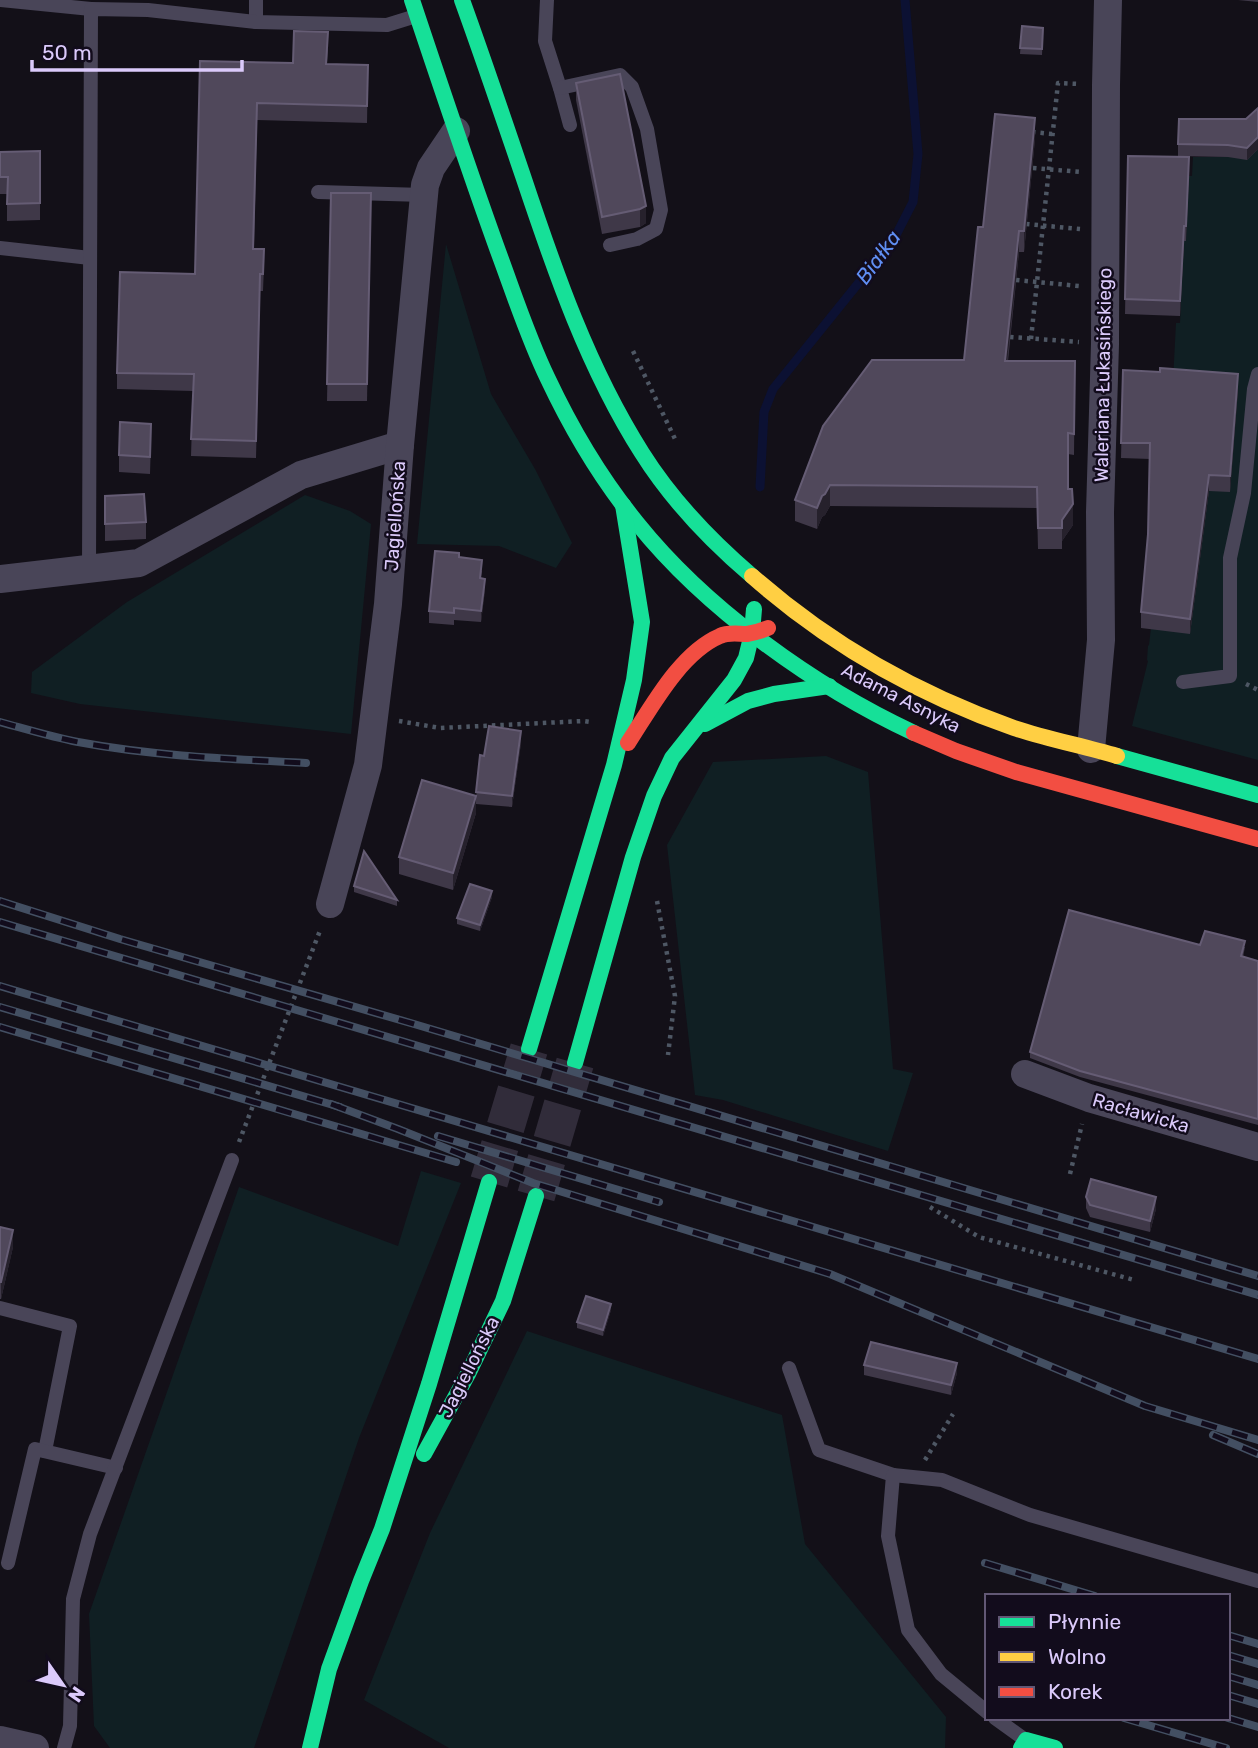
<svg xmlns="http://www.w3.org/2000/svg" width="1258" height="1748" font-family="Rubik,sans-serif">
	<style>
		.green { fill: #101f23 }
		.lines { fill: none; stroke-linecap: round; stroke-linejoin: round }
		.stream { stroke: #0c1133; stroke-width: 9 }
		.secondary-tunnel { stroke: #312c3a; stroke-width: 38; stroke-dasharray: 38 19; stroke-linecap: butt }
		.path { stroke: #4e5764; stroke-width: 4.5; stroke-dasharray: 3.5 5; stroke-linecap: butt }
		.lane { stroke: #494558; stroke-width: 14 }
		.street { stroke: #494558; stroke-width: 28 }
		.fast { stroke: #16e098; stroke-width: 16 }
		.slow { stroke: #ffcf43; stroke-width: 16 }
		.jam { stroke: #f24e42; stroke-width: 16 }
		.rail-casing { stroke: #434f62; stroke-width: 8 }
		.rail { stroke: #120c1c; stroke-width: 5; stroke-dasharray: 16; stroke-linecap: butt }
		.wall { fill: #3f3848 }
		.shaded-wall { fill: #26212c }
		.building { fill: #50485b; stroke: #655c74; stroke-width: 2 }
		.labels { text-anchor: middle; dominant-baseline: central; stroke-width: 5; stroke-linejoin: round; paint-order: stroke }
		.street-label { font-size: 19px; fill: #dbcafb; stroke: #120c1c }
		.water-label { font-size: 21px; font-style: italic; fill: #608ff4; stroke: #120c1c }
	</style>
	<rect width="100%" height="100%" fill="#131018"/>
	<!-- green -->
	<g class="green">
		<path d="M1258,149V760L1132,726L1148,661L1147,660L1148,646L1149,645C1162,538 1171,431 1176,323H1180L1184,241H1186L1189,176H1192L1193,157H1245Z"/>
		<polygon points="446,244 491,394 535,469 572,543 556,568 499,546 417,544"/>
		<polygon points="305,495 350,511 371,524 351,734 80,704 31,693 32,672 127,602"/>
		<polygon points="826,756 868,772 893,1069 913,1073 888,1151 723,1100 695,1095 667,845 713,762"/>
		<polygon points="421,1171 461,1183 359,1438 254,1748 110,1748 94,1726 89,1614 239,1187 398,1246"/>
		<polygon points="527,1331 782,1415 805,1544 946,1717 945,1748 449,1748 364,1700 430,1533"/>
	</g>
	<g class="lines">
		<!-- stream -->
		<polyline class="stream" points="760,487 764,412 773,389 894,239 913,202 918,154 905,0"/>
		<!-- secondary-tunnel -->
		<g class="secondary-tunnel">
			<polyline points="489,1182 529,1049"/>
			<polyline points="536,1196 575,1063"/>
		</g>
		<!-- path -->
		<g class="path">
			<polyline points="1032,132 1052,134"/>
			<polyline points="1033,168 1081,172"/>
			<polyline points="1026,224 1080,229"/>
			<polyline points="1016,280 1079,286"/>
			<polyline points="1010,337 1079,342"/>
			<polyline points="1031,339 1058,83 1079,84"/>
			<polyline points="633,351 675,439"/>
			<polyline points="1246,684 1258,690"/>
			<polyline points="399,721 440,728 584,721 591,722"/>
			<polyline points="657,901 675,996 668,1055"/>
			<polyline points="239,1142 321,928"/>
			<polyline points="1070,1174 1082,1124"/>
			<polyline points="930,1207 979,1237 1134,1280"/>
			<polyline points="925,1460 953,1414"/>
		</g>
		<!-- lane -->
		<g class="lane">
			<polyline points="1,0 91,9"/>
			<polyline points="256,0 256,22"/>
			<polyline points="547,0 545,41 560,88 570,125"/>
			<polyline points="560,88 620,75 632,87 647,129 661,210 656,229 637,239 610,245"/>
			<polyline points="318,192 424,195"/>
			<polyline points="0,248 90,258"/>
			<polyline points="89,569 91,9 148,10 256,22 387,25 416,16"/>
			<polyline points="1183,682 1230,676 1230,558 1244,493 1254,389 1258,374"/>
			<polyline points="0,1308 70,1326 45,1451"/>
			<polyline points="789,1368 819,1450 893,1475"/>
			<polyline points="8,1563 35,1449 116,1468"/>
			<polyline points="987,1712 941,1674 908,1630 888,1536 893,1475 942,1480 1030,1515 1258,1581"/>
			<polyline points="995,1718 1024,1739"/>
			<polyline points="64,1748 70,1726 73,1599 90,1534 232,1160"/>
		</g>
		<!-- street -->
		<g class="street">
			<polyline points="0,579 139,563 301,475 400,445"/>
			<polyline points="1091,749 1101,640 1100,512 1105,344 1106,85 1108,0"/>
			<polyline points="330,904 368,765 388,604 400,445 425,185 431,168 456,131"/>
			<polyline points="1025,1074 1089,1098 1258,1147"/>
			<polyline points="0,1740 35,1748"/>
		</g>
		<!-- fast -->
		<g class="fast">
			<path d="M412,0C440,84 468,168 498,251C514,294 528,338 548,379C572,430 602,480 637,523C706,609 815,687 914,733"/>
			<path d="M462,0C483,58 503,117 523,176C555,272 588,368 642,453C671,499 711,541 752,576"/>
			<polyline points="705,724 748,701 774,694 829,686"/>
			<polyline points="1117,756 1258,795"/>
			<polyline points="529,1049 614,765 634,680 642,622 623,505"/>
			<polyline points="575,1063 633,857 654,796 672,758 734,680 746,658 752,633 754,609"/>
			<polyline points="424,1454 468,1374 503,1301 536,1196"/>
			<polyline points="310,1748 329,1669 361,1581 382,1529 429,1384 489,1182"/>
			<polyline points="1021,1748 1026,1740 1055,1748"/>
		</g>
		<!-- slow -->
		<path class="slow" d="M752,576C828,643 917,694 1014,728C1047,739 1083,746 1117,756"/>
		<!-- jam -->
		<g class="jam">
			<polyline points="914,733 956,751 1016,772 1258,839"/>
			<path d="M628,743C651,708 680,653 720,636C728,632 738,634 747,634C754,633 761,631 768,628"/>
		</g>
		<defs>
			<g id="rail">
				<path d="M0,722C26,729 52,737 78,742C153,756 230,759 306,763"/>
				<polyline points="0,901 120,939 414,1024 1258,1276"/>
				<polyline points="0,922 1258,1295"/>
				<polyline points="0,986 1258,1359"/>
				<polyline points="0,1007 340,1107"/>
				<polyline points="0,1027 456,1162"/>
				<polyline points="331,1104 398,1129 533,1183 830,1274 1145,1406 1258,1440"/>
				<polyline points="438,1136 659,1202"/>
				<polyline points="1213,1435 1258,1454"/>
				<polyline points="985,1563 1095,1596"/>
				<polyline points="1228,1635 1258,1644"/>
				<polyline points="1228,1655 1258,1664"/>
				<polyline points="1228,1676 1258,1685"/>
				<polyline points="1228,1695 1258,1704"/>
				<polyline points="1124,1718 1226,1748"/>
				<polyline points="1228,1718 1258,1727"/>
			</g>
		</defs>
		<!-- rail casing -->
		<use href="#rail" class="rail-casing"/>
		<!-- rail -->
		<use href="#rail" class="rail"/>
	</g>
	<!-- wall -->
	<g class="wall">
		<polygon points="1238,0 1258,0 1258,2"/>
		<polygon points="1022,26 1043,28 1042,55 1020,54"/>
		<polygon points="328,49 327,64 368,65 367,123 257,120 254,249 264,266 263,291 260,291 256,458 191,456 193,391 117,389 117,373 195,274 200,61 293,63"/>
		<polygon points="620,74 646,223 640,227 602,234 576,100 576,83"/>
		<polygon points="1258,108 1258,149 1247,160 1228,157 1178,156 1178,144 1246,119"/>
		<polygon points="1035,139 1024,252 1019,252 1008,361 1075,361 1074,455 1068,454 1068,489 1073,525 1062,541 1062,549 1038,549 1037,508 830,506 825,515 822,517 817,529 795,521 795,500 964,360 983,227"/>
		<polygon points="40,151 40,220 7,221 7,194 0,194 0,152"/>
		<polygon points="1128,156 1189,172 1186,241 1184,241 1180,316 1125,314"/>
		<polygon points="331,193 371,193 367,401 327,401"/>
		<polygon points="1123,370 1238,390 1230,492 1209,491 1190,634 1141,628 1141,612 1148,534 1150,459 1121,458"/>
		<polygon points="151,441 150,474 119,472 119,455"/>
		<polygon points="105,496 146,522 146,539 105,541"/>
		<polygon points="459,557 482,571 481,578 485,590 481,622 454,620 454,625 429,623 429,611"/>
		<polygon points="521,743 512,807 476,804 476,813 453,890 399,874 399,857 476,796 484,756"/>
		<polygon points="354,886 397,900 397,906 354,892"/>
		<polygon points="492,897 480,931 457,924 457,918"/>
		<polygon points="1200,945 1245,947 1243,957 1258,961 1258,1125 1080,1077 1030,1058 1030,1052"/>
		<polygon points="1086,1197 1156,1209 1150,1232 1090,1217 1086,1208"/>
		<polygon points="0,1227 13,1247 1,1299 0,1299"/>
		<polygon points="611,1310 603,1336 577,1328 577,1322"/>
		<polygon points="864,1365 957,1373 951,1395 864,1375"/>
	</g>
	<!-- shaded-wall -->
	<g class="shaded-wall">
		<polygon points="1035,118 1035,139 1024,252 1024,231"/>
		<polygon points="1258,137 1258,149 1247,160 1247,148"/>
		<polygon points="646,206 646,223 640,227 640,209"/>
		<polygon points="1184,226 1184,241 1180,316 1180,301"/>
		<polygon points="1019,231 1019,252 1005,382 1005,361"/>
		<polygon points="1238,374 1238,390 1230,492 1230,476"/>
		<polygon points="1209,475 1209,491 1190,634 1190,619"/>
		<polygon points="830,485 830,506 825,515 822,517 817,529 817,508 822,496"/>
		<polygon points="1073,504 1073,525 1062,541 1062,520"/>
		<polygon points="485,579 485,590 481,622 481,611"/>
		<polygon points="521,731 521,743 512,807 512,796"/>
		<polygon points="476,796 476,813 453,890 453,873"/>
		<polygon points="492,891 492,897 480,931 480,925"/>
		<polygon points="1156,1197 1156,1209 1150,1232 1150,1221"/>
		<polygon points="13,1230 13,1247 1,1299 1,1282"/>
		<polygon points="611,1304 611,1310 603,1336 603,1330"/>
		<polygon points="957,1363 957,1373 951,1395 951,1385"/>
	</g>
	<!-- building -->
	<g class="building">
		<polygon points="1022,26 1043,28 1042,49 1020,48"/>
		<polygon points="294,31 328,32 326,64 368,65 367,106 257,103 253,249 264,249 263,274 260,274 256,441 191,439 194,374 117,373 120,272 195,274 200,61 293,63"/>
		<polygon points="620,74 646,206 640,209 602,217 576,83"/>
		<polygon points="1258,108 1258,137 1247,148 1228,145 1178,144 1179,119 1246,119"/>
		<polygon points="995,114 1035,118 1024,231 1019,231 1005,361 1075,361 1074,434 1068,433 1068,489 1072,489 1073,504 1062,520 1062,528 1038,528 1037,487 830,485 825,494 822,496 817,508 795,500 823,426 872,360 964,360 978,227 983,227"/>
		<polygon points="40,151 40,203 7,204 8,177 0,177 0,152"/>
		<polygon points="1128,156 1189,157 1186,226 1184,226 1180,301 1125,299"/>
		<polygon points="331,193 371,193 367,384 327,384"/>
		<polygon points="1160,368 1238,374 1230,476 1209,475 1190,619 1141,612 1148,534 1150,443 1121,443 1123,370 1160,372"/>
		<polygon points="120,422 151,424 150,457 119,455"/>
		<polygon points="144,494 146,522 105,524 105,496"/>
		<polygon points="435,551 459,553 459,557 482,560 480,578 485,579 481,611 454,608 454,613 429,611"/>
		<polygon points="489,726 521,731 512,796 476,792 480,755 484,756"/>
		<polygon points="422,780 476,796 453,873 399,857"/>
		<polygon points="364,851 397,900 354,886"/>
		<polygon points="470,884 492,891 480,925 457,918"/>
		<polygon points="1069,910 1200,945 1205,931 1245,941 1241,956 1258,961 1258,1119 1080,1071 1030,1052"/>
		<polygon points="1091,1179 1156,1197 1150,1221 1090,1205 1086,1197"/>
		<polygon points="0,1227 13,1230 1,1282 0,1282"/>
		<polygon points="586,1296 611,1304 603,1330 577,1322"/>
		<polygon points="871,1342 957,1363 951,1385 864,1365"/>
	</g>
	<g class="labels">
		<!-- street labels -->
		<g class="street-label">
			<text transform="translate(1103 375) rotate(-89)">Waleriana Łukasińskiego</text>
			<text transform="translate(395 516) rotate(-86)">Jagiellońska</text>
			<text transform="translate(901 698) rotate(27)">Adama Asnyka</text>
			<text transform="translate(1141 1113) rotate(16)">Racławicka</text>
			<text transform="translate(469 1367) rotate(-63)">Jagiellońska</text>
		</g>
		<!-- water labels -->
		<g class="water-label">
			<text transform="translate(878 257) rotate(-54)">Białka</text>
		</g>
	</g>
	<!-- legend -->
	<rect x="985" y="1594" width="245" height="126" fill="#120c1c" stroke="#625875" stroke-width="2"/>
	<rect x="999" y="1617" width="35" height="10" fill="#16e098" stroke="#625875" stroke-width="2"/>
	<text x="1048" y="1629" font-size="21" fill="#dbcafb">Płynnie</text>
	<rect x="999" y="1652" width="35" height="10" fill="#ffcf43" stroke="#625875" stroke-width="2"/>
	<text x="1048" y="1664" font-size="21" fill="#dbcafb">Wolno</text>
	<rect x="999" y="1687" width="35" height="10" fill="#f24e42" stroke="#625875" stroke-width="2"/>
	<text x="1048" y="1699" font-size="21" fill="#dbcafb">Korek</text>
	<!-- north arrow -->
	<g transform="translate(63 1685) rotate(124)" stroke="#120c1c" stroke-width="5" paint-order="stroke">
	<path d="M0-5L12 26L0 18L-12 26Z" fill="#dbcafb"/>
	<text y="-10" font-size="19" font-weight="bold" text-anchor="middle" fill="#dbcafb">N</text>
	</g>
	<!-- scale -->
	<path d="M32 60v10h210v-10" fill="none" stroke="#dbcafb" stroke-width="3.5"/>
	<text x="42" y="60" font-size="21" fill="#dbcafb" stroke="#120c1c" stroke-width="5" paint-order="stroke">50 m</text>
</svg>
